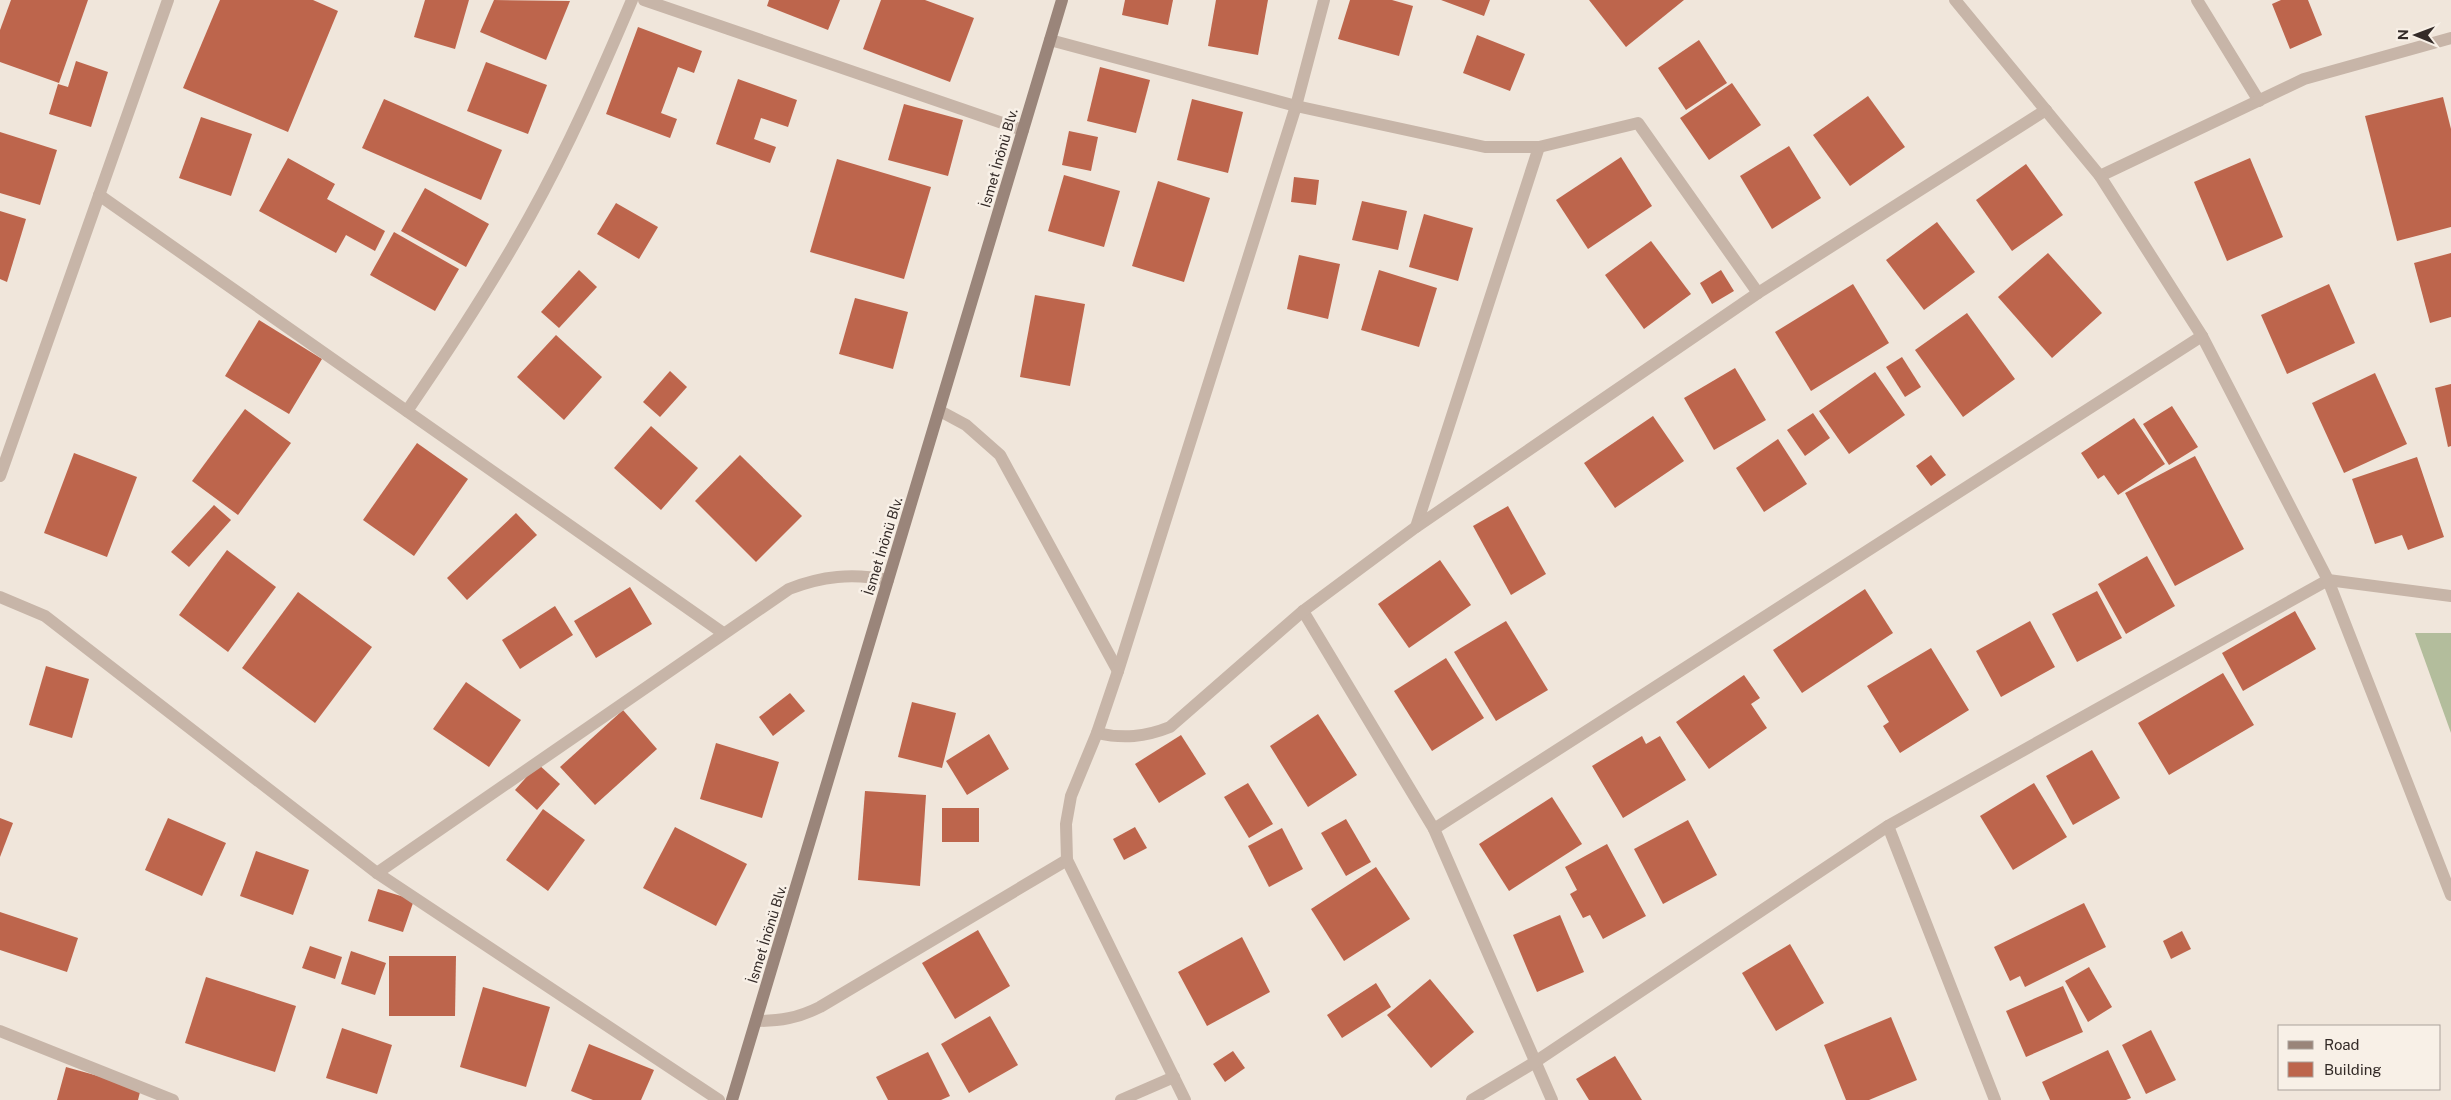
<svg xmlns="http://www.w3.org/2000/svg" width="2451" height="1100" font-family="'Public Sans',sans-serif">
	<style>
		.green { fill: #b3bd9c }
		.building { fill: #bd654c }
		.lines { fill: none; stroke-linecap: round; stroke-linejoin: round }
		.minor { stroke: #c7b5a8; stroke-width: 12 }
		.tertiary { stroke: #c7b5a8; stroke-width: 12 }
		.secondary { stroke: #9a857a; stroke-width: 12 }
		.labels { text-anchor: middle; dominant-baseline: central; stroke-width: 5; stroke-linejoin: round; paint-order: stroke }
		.street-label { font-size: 14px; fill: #342b28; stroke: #f8f0e7 }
	</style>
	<rect width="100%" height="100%" fill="#f0e6db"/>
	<!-- green -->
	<polygon class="green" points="2415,633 2451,633 2451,733"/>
	<!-- building -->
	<g class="building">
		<polygon points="11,0 88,0 59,83 0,62 0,30"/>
		<polygon points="220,0 313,0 338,11 288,132 183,88"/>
		<polygon points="425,0 469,0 455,49 414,37"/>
		<polygon points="494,0 570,1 546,60 480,32"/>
		<polygon points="769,0 840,0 828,30 767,6"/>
		<polygon points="881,0 925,0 974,18 950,82 863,49"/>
		<polygon points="1125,0 1173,0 1168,25 1122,15"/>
		<polygon points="1216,0 1268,0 1258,55 1208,46"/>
		<polygon points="1350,0 1392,0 1413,6 1399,56 1338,39"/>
		<polygon points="1441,0 1490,0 1484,16"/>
		<polygon points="1589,0 1684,0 1626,47"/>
		<polygon points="2281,0 2308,0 2322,35 2290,49 2272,4"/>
		<polygon points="638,27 702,51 694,73 678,67 661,113 677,119 670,138 606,114"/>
		<polygon points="1477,35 1525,54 1510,91 1463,73"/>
		<polygon points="1699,40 1727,83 1686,110 1658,68"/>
		<polygon points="76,61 108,72 91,127 49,114 58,84 68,87"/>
		<polygon points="486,62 547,85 528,134 467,111"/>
		<polygon points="1100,67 1150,80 1136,133 1087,121"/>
		<polygon points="738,79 797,100 788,127 761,118 754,139 776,147 770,163 716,144"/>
		<polygon points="1732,83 1761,125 1709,160 1680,118"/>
		<polygon points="1868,96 1905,147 1850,186 1813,135"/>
		<polygon points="2443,97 2451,129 2451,227 2397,241 2365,116"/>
		<polygon points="384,99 502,150 481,200 362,148"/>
		<polygon points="1192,99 1243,112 1228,173 1177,160"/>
		<polygon points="904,104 963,120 948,176 888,160"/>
		<polygon points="201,117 252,134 231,196 179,178"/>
		<polygon points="1069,131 1098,137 1091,171 1062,165"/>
		<polygon points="0,132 57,150 40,205 0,193"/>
		<polygon points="1789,146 1821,198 1772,229 1740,176"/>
		<polygon points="1621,157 1652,206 1588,249 1556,200"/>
		<polygon points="288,158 335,184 327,199 385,231 375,251 346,235 336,253 259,211"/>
		<polygon points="2250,158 2283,237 2227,261 2194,182"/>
		<polygon points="837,159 931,187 904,279 810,252"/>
		<polygon points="2026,164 2063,215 2012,251 1976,200"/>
		<polygon points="1064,175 1120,191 1104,247 1048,231"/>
		<polygon points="1294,177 1319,180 1316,205 1291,202"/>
		<polygon points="1158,181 1210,198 1184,282 1132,266"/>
		<polygon points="425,188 489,224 466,267 401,231"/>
		<polygon points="1362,201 1407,211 1398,250 1352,240"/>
		<polygon points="616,203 658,227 639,259 597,234"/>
		<polygon points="0,211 26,219 7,282 0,279"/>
		<polygon points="1424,214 1473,228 1458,281 1409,267"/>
		<polygon points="1937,222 1975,272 1924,310 1886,260"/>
		<polygon points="394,232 459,269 435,311 370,275"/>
		<polygon points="1651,241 1691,294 1644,329 1605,275"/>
		<polygon points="2048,253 2102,313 2052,358 1998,297"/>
		<polygon points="2451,253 2451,317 2430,323 2414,263"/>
		<polygon points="1299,255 1340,264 1328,319 1287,309"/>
		<polygon points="579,270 597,287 559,328 541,312"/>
		<polygon points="1379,270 1437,288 1419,347 1361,330"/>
		<polygon points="1721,270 1734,291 1712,304 1700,283"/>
		<polygon points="1853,284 1889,343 1811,391 1775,332"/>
		<polygon points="2329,284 2355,343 2287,374 2261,315"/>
		<polygon points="1035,295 1085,304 1070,386 1020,377"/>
		<polygon points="855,298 908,312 893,369 839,354"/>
		<polygon points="1967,313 2015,379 1963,417 1915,350"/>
		<polygon points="259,320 322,359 289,414 225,376"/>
		<polygon points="556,335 602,377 564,420 517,377"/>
		<polygon points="1902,357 1921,387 1905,397 1886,367"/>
		<polygon points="1735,368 1766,420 1714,450 1684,398"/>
		<polygon points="670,371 687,387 660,417 643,402"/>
		<polygon points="1875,372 1905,415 1849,454 1819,411"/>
		<polygon points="2375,373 2407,444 2344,473 2312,403"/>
		<polygon points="2451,384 2451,446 2448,447 2435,388"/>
		<polygon points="2172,406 2198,447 2169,465 2143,424"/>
		<polygon points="245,409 291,443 238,515 192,481"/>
		<polygon points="1813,413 1830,438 1805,456 1787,430"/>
		<polygon points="1653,416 1684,461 1615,508 1584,463"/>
		<polygon points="2134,418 2165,464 2118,495 2104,475 2098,479 2081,453"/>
		<polygon points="651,426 698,468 661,510 614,468"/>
		<polygon points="1778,439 1807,484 1764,512 1736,468"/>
		<polygon points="417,443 468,479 414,556 363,520"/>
		<polygon points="74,453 137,477 107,557 44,533"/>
		<polygon points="740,455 802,516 756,562 695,501"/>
		<polygon points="1931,455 1946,475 1931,486 1916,466"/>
		<polygon points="2195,456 2244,549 2175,586 2125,493"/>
		<polygon points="2417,457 2444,537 2408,550 2402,535 2375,544 2352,479"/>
		<polygon points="214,505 231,520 189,567 171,552"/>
		<polygon points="1508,506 1546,574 1511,595 1473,526"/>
		<polygon points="516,513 537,535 467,600 447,578"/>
		<polygon points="227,550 276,587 228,652 179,615"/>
		<polygon points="2147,556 2175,606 2126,634 2098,584"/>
		<polygon points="1440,560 1471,605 1409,648 1378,604"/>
		<polygon points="630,587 652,624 596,658 574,621"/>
		<polygon points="1865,589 1893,633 1802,693 1773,650"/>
		<polygon points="2097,591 2122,638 2077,662 2052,614"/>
		<polygon points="298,592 372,647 315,723 242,668"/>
		<polygon points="555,606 573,635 520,669 502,640"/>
		<polygon points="2295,611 2316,649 2243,691 2222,653"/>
		<polygon points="1506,621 1548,690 1496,721 1454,652"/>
		<polygon points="2030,621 2055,667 2001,697 1976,651"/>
		<polygon points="1931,648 1969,710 1900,753 1883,726 1889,722 1867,686"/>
		<polygon points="1446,658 1484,718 1432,751 1394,691"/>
		<polygon points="46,666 89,679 72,738 29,725"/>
		<polygon points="2223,673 2254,725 2169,775 2138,723"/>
		<polygon points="1744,675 1760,698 1751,704 1767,728 1709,769 1676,722"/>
		<polygon points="466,682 521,720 489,767 433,729"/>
		<polygon points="790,693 805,711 773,736 759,717"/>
		<polygon points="912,702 956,713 942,768 898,757"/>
		<polygon points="623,710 657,749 595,805 560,767"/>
		<polygon points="1318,714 1357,775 1308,807 1270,746"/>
		<polygon points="989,734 1009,769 967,795 946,761"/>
		<polygon points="1181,735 1206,774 1159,803 1135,764"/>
		<polygon points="1642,736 1646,744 1660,736 1686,780 1623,818 1592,766"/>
		<polygon points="716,743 779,762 762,818 700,799"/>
		<polygon points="2092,750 2120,798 2073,825 2046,776"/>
		<polygon points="538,764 560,784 537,810 515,790"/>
		<polygon points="1248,783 1273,824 1249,838 1224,797"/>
		<polygon points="2034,783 2067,837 2013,870 1980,816"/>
		<polygon points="865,791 926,795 920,886 858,880"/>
		<polygon points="1552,797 1582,844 1509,891 1479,844"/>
		<rect x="942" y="808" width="37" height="34"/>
		<polygon points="543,809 585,840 548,891 506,860"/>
		<polygon points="0,818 13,823 0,857"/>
		<polygon points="168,818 226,843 202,896 145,870"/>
		<polygon points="1346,819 1371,862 1346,876 1321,833"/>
		<polygon points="1688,820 1717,875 1663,904 1634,849"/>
		<polygon points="675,827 747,864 716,926 643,888"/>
		<polygon points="1135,827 1147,848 1124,860 1113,839"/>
		<polygon points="1282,828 1303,869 1269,887 1248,846"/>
		<polygon points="1607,844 1646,916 1603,939 1590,915 1583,918 1570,894 1577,890 1565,867"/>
		<polygon points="256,851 309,870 293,915 240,896"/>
		<polygon points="1376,867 1410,919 1344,961 1311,909"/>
		<polygon points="378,889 414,900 403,932 368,921"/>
		<polygon points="2084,903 2106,947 2025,987 2020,976 2010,981 1994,947"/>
		<polygon points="0,912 78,938 67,972 0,950"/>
		<polygon points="1560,915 1584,972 1537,992 1513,935"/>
		<polygon points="978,930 1010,986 955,1019 922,963"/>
		<polygon points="2182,931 2191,949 2171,959 2163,941"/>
		<polygon points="1242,937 1270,992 1207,1026 1178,972"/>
		<polygon points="1790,944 1824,1003 1776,1031 1742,973"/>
		<polygon points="310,946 342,957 335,979 302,968"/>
		<polygon points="351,951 386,963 375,995 341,984"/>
		<polygon points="389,956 456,956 455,1016 389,1016"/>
		<polygon points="2089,967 2112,1007 2088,1022 2065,981"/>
		<polygon points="206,977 296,1006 275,1072 185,1043"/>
		<polygon points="1430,979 1474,1032 1431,1068 1387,1015"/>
		<polygon points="1376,983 1391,1007 1342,1038 1327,1015"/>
		<polygon points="2063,986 2083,1032 2026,1057 2006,1011"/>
		<polygon points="483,987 550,1007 526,1087 460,1067"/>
		<polygon points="990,1016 1018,1065 969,1093 941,1044"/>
		<polygon points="1891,1017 1917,1080 1869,1100 1846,1100 1824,1045"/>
		<polygon points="342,1028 392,1045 377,1094 326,1078"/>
		<polygon points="2151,1030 2176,1080 2146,1094 2122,1045"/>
		<polygon points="589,1044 654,1070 641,1100 593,1100 571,1091"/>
		<polygon points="2108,1050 2131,1098 2126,1100 2050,1100 2042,1082"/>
		<polygon points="1233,1051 1245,1068 1225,1082 1213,1064"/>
		<polygon points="928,1052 950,1096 941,1100 888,1100 876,1077"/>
		<polygon points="1615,1056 1642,1100 1589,1100 1576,1079"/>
		<polygon points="66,1067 141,1088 138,1100 57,1100"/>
	</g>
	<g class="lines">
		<!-- minor -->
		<g class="minor">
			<polyline points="644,0 1023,130"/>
			<polyline points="2197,0 2259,101"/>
			<polyline points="1050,40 1296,106 1485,147 1539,147 1638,123 1758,293"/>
			<polyline points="2100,176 2304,79 2451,38"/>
			<polyline points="99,195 723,633"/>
			<path d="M407,411C451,347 493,283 530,216C569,146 601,73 632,0"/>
			<polyline points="940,411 966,425 1000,455 1118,671"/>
			<polyline points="1416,527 1539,147"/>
			<polyline points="0,597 45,616 377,873 719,1100"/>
			<polyline points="1303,611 1434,829 1552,1100"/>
			<path d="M1097,733C1123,739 1145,737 1170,727L1303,611L1416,527L1758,293L2046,110"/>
			<polyline points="1888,826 1995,1100"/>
			<polyline points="1434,829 2202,336"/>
			<path d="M377,873L789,589C822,576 852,573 888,580"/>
			<path d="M756,1021C780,1021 798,1018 820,1007L1067,860"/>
			<polyline points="0,1031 173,1100"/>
			<polyline points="1121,1100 1174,1077"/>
			<polyline points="1185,1100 1067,860 1066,824 1071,796 1097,733 1118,671 1296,106 1324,0"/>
			<polyline points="1472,1100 1535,1062 1888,826 2328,580 2451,596"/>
		</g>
		<!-- tertiary -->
		<g class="tertiary">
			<polyline points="1955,0 2100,176 2202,336 2328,580 2451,895"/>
			<polyline points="0,476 168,0"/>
		</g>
		<!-- secondary -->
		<polyline class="secondary" points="732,1100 1062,0"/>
	</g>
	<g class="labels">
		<!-- street labels -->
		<g class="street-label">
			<text transform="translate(999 158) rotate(-74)">İsmet İnönü Blv.</text>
			<text transform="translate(883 546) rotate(-73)">İsmet İnönü Blv.</text>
			<text transform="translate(767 934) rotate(-73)">İsmet İnönü Blv.</text>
		</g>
	</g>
	<!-- legend -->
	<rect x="2278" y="1025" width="162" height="65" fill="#f8f0e7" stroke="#aaa19b"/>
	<rect x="2288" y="1041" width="25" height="8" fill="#9a857a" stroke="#aaa19b"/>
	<text x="2324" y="1050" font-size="15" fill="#342b28">Road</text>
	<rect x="2288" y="1062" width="25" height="15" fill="#bd654c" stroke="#aaa19b"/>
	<text x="2324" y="1075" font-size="15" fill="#342b28">Building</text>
	<!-- north arrow -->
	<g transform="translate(2416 35) rotate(271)" stroke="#f8f0e7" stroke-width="4" paint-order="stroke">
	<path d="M0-4L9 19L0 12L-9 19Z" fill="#342b28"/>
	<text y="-8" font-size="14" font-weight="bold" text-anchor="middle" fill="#342b28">N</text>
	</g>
</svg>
